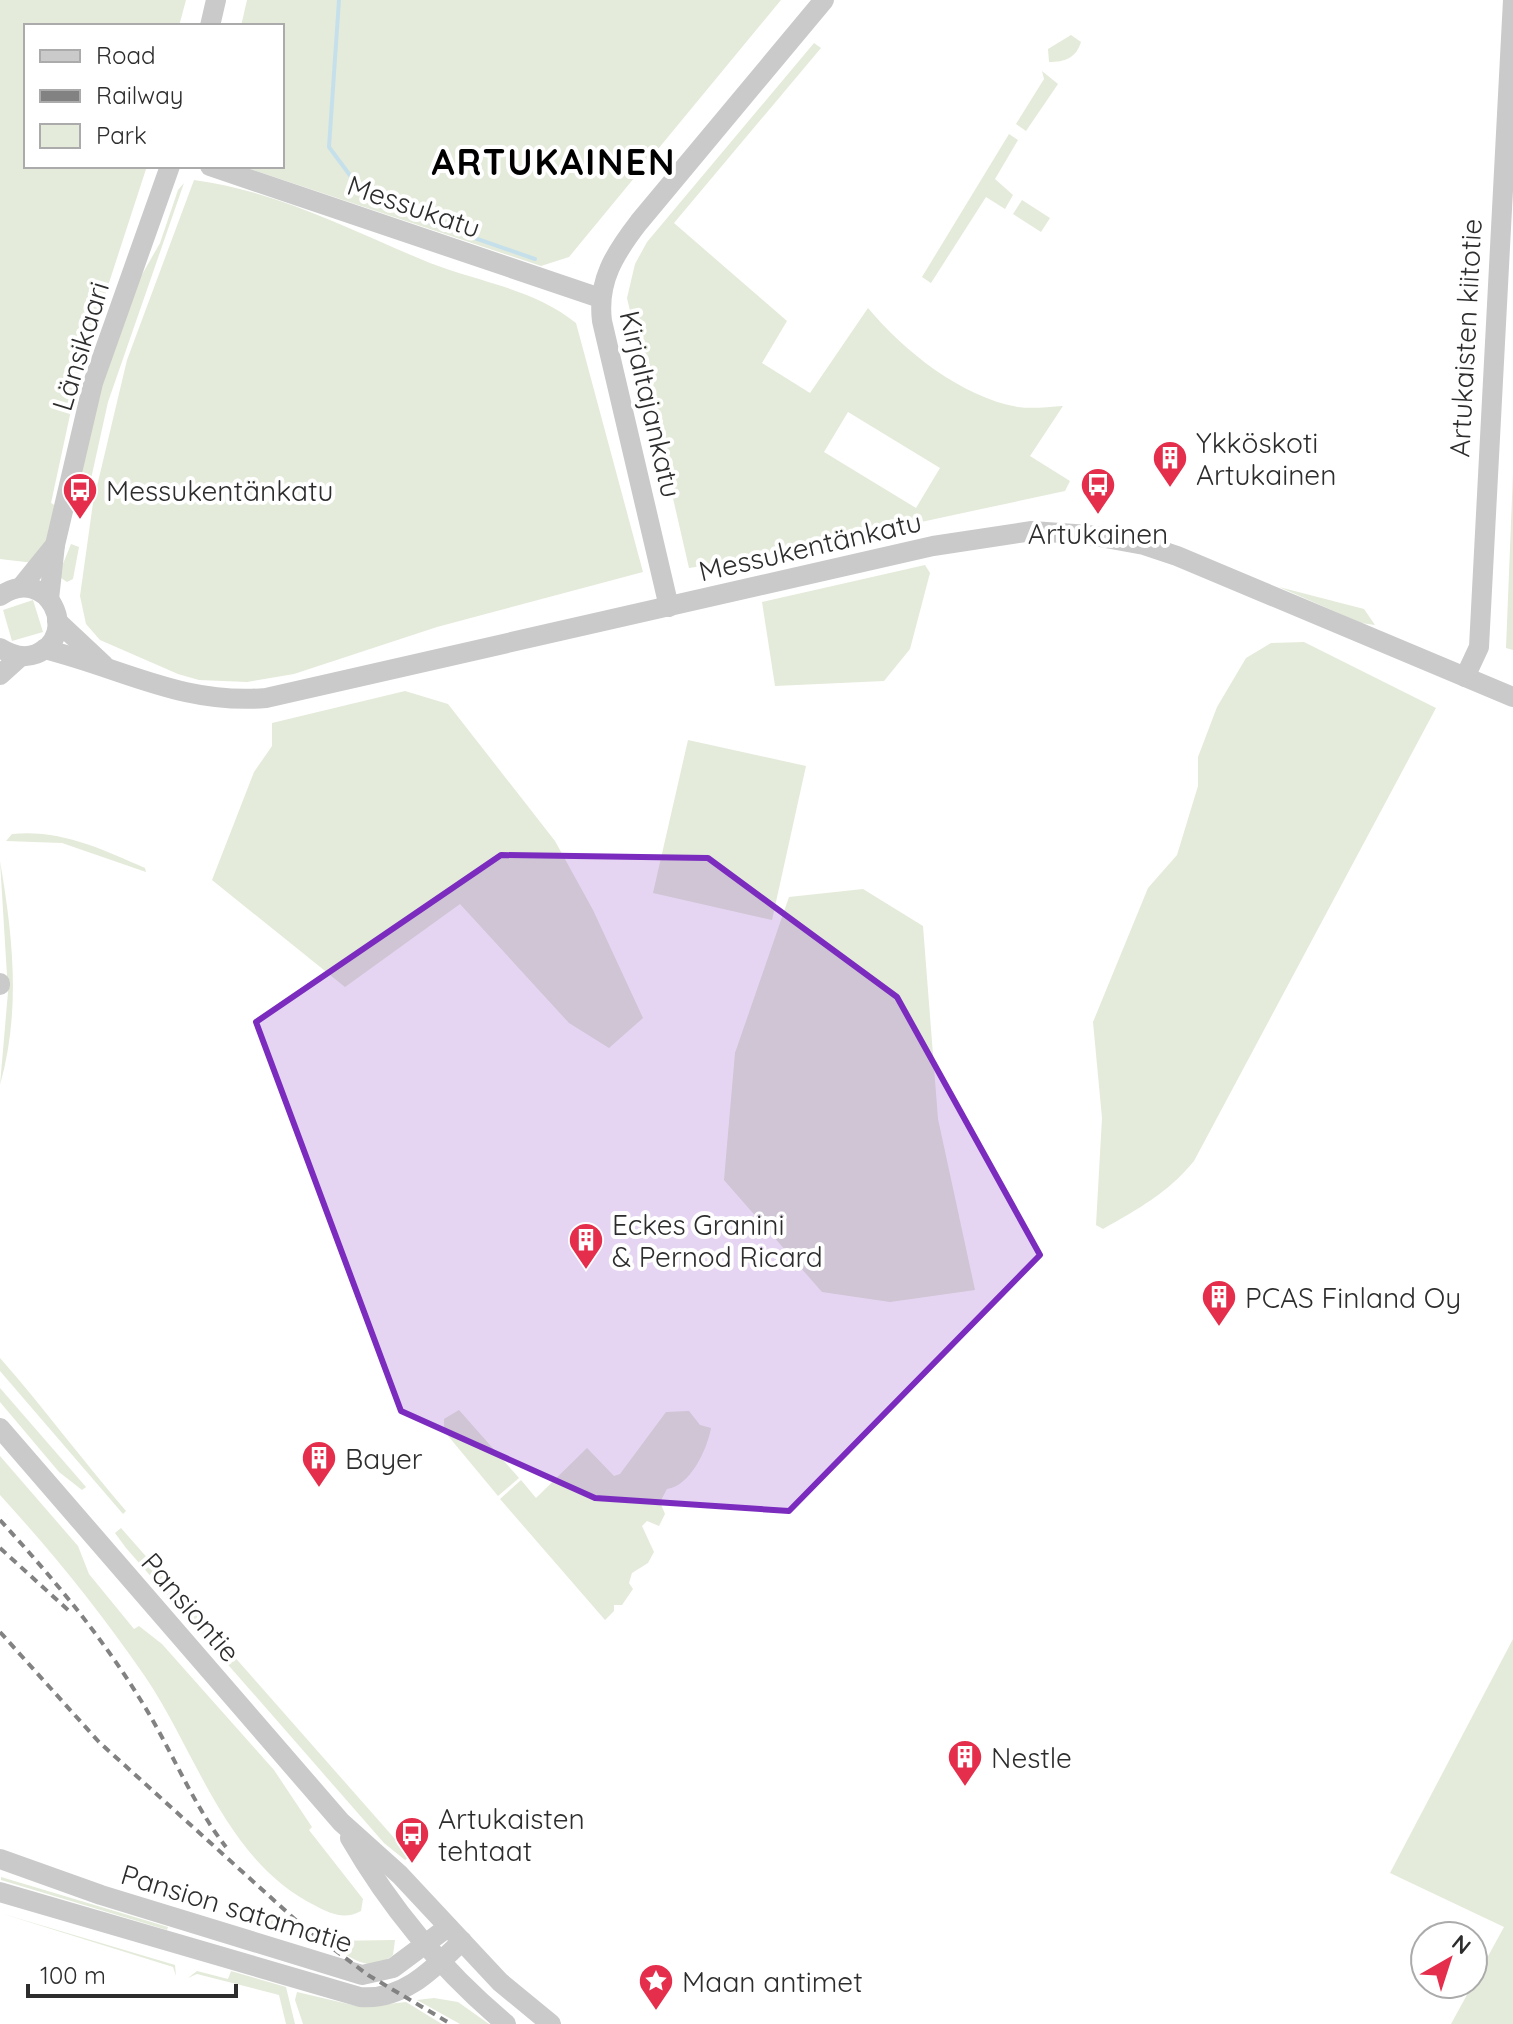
<svg xmlns="http://www.w3.org/2000/svg" width="1513" height="2024" font-family="Quicksand,sans-serif">
	<style>
		.green { fill: #e4ebda; fill-rule: evenodd }
		.lines { fill: none; stroke-linecap: round; stroke-linejoin: round }
		.stream { stroke: #c6e0eb; stroke-width: 4 }
		.minor { stroke: #cacaca; stroke-width: 20 }
		.rail { stroke: #828282; stroke-width: 4; stroke-dasharray: 8 6; stroke-linecap: butt }
		.marked { fill: #7b2cbf; fill-opacity: 0.2; stroke: #7b2cbf; stroke-width: 6; stroke-linejoin: round }
		.labels { text-anchor: middle; dominant-baseline: central; stroke-width: 8; stroke-linejoin: round; paint-order: stroke }
		.street-label { font-size: 28px; fill: #2d2d2d; stroke: #fff }
		.poi-label { font-size: 28px; fill: #2d2d2d; stroke: #fff; text-anchor: start }
		.district-label { font-size: 36px; font-weight: bold; letter-spacing: 2px; fill: #000; stroke: #fff }
	</style>
	<rect width="100%" height="100%" fill="#fff"/>
	<!-- green -->
	<g class="green">
		<polygon points="0,0 186,0 179,26 26,26 26,166 147,166 78,378 51,503 56,506 50,533 34,563 0,559"/>
		<polygon points="247,0 781,0 569,257 541,266 241,166 282,166 282,26 241,26"/>
		<path d="M1071,35L1081,42C1076,58 1065,62 1049,62L1048,49Z"/>
		<path d="M814,43L821,48L674,223L787,321L762,363L810,393L868,308C904,351 961,397 1018,407C1032,409 1048,407 1063,406L1030,456L1070,481L1065,491L819,544L820,548L689,568L627,298L635,264L647,242ZM848,412L940,468L916,508L824,452Z"/>
		<polygon points="1042,71 1058,84 1026,131 1016,124 1044,79"/>
		<polygon points="1009,134 1018,140 995,179 1013,195 1005,209 986,197 931,283 922,277"/>
		<path d="M194,180C278,191 352,231 430,263C479,282 534,289 576,323L643,572L437,627L294,674L247,682L199,680L178,674L100,640L86,624L80,596L93,503L127,360Z"/>
		<polygon points="184,183 108,402 85,506 80,505 83,460 98,397 131,294 160,243 178,190"/>
		<polygon points="1022,200 1050,218 1041,232 1013,214"/>
		<polygon points="1513,473 1513,650 1506,648"/>
		<polygon points="71,544 79,547 73,579 67,582 58,576"/>
		<polygon points="925,565 930,573 910,649 884,681 775,686 762,602"/>
		<polygon points="1279,587 1364,609 1375,625 1361,623"/>
		<polygon points="33,600 43,632 12,641 3,610"/>
		<path d="M1304,642L1436,708L1194,1161C1168,1193 1138,1209 1103,1229L1096,1225L1102,1118L1093,1022L1148,888L1177,855L1198,786V757L1217,707L1246,658L1271,643Z"/>
		<polygon points="405,691 448,704 555,841 593,910 643,1018 609,1048 569,1023 460,904 345,987 212,880 254,772 272,746 272,723"/>
		<polygon points="688,740 806,766 772,920 653,893"/>
		<path d="M12,834C60,829 102,849 145,868L146,872L62,843L6,841Z"/>
		<path d="M0,861C13,937 21,1010 0,1085L8,992Z"/>
		<polygon points="863,889 923,926 938,1119 975,1290 890,1302 822,1292 724,1180 735,1053 789,897"/>
		<path d="M0,1358C44,1408 82,1460 126,1511L123,1514L0,1371Z"/>
		<polygon points="0,1388 86,1487 82,1490 59,1472 0,1402"/>
		<polygon points="459,1410 519,1478 498,1496 444,1431 444,1419"/>
		<path d="M689,1411L700,1425L711,1428C707,1450 690,1486 667,1489L660,1502L665,1514L659,1526L647,1521L642,1526L654,1552L648,1563L632,1573L629,1583L633,1589L622,1605H614V1611L605,1620L500,1499L521,1480L536,1498L587,1448L614,1476L620,1474L666,1412Z"/>
		<path d="M0,1456L78,1546L89,1574L134,1629L139,1626L162,1644L274,1770L312,1827L309,1830L363,1899L361,1911C345,1920 331,1914 316,1906C225,1861 198,1754 144,1675C100,1611 52,1552 0,1495Z"/>
		<polygon points="121,1528 410,1856 405,1860 384,1843 126,1548 115,1533"/>
		<polygon points="1513,1639 1513,2024 1451,2024 1504,1927 1390,1873"/>
		<polygon points="1,1877 168,1927 167,1930 1,1880"/>
		<polygon points="273,1912 300,1934 269,1929 237,1917 269,1916"/>
		<polygon points="0,1913 175,1965 176,1976 173,1967"/>
		<path d="M395,1940L393,1955C370,1976 347,1956 328,1941Z"/>
		<polygon points="197,1971 228,1979 231,1971 286,1987 295,2024 286,2024 279,1995 197,1974 188,1978"/>
		<polygon points="297,1992 361,2007 406,2002 442,2024 303,2024 295,2000"/>
		<polygon points="434,1998 458,2002 489,2024 460,2024 417,2000"/>
	</g>
	<g class="lines">
		<!-- stream -->
		<polyline class="stream" points="339,0 329,147 369,201 535,259"/>
		<!-- minor -->
		<g class="minor">
			<polyline points="210,26 216,0"/>
			<polyline points="210,166 600,298"/>
			<polyline points="21,587 55,545"/>
			<path d="M0,596C47,563 82,635 36,654C23,659 11,655 0,648"/>
			<polyline points="49,599 55,545 93,383 170,166"/>
			<path d="M669,607L602,321C597,281 615,253 639,222L824,0"/>
			<polyline points="57,621 104,665"/>
			<path d="M44,649C122,668 182,705 266,698L933,546L1032,531L1089,535L1144,545L1177,556L1513,697"/>
			<polyline points="0,675 21,656"/>
			<polyline points="1465,677 1479,647 1513,0"/>
			<polyline points="0,983 0,985"/>
			<polyline points="0,1428 341,1822 400,1875 500,1982 551,2024"/>
			<path d="M350,1838C391,1909 443,1971 506,2024"/>
			<polyline points="0,1859 101,1895 362,1975 393,1968 448,1927"/>
			<path d="M0,1892L360,1997C403,2001 433,1969 462,1941"/>
		</g>
		<!-- rail -->
		<g class="rail">
			<path d="M0,1520C51,1576 100,1634 140,1699C171,1748 191,1802 226,1847"/>
			<polyline points="0,1548 68,1610"/>
			<polyline points="0,1632 99,1742 299,1923 368,1975 451,2024"/>
		</g>
	</g>
	<!-- marked area -->
	<path class="marked" d="M501,855L708,858L897,997L1040,1255L789,1511L595,1498L401,1411L256,1022Z"/>
	<!-- icons -->
	<defs>
		<symbol id="building-pin" viewBox="-11 -11 22 30"><path d="M0 17L-7.5 6A9.5 9.5 0 1 1 7.5 6Z" fill="#e52e4b" stroke="#fff"/><path d="M-4-6H4V6H1V3H-1V6H-4ZM-2.5-4.3h1.7v1.8h-1.7ZM.8-4.3h1.7v1.8H.8ZM-2.5-1h1.7V.8h-1.7ZM.8-1h1.7V.8H.8Z" fill="#fff"/></symbol>
		<symbol id="bus-pin" viewBox="-11 -11 22 30"><path d="M0 17L-7.5 6A9.5 9.5 0 1 1 7.5 6Z" fill="#e52e4b" stroke="#fff"/><path d="M-5-6H5V4H4V6H2V4H-2V6H-4V4H-5ZM-3.5-4V0h7V-4ZM-3.5 1.2v1.5H-2V1.2ZM2 1.2v1.5H3.5V1.2Z" fill="#fff"/></symbol>
		<symbol id="sight-pin" viewBox="-11 -11 22 30"><path d="M0 17L-7.5 6A9.5 9.5 0 1 1 7.5 6Z" fill="#e52e4b" stroke="#fff"/><path d="M0-6L1.8-2.2L6-1.7L2.9 1.2L3.7 5.4L0 3.3L-3.7 5.4L-2.9 1.2L-6-1.7L-1.8-2.2Z" fill="#fff"/></symbol>
	</defs>
	<g fill-rule="evenodd">
		<use href="#building-pin" x="1150" y="438" width="40" height="54"/>
		<use href="#bus-pin" x="1078" y="465" width="40" height="54"/>
		<use href="#bus-pin" x="60" y="470" width="40" height="54"/>
		<use href="#building-pin" x="566" y="1220" width="40" height="54"/>
		<use href="#building-pin" x="1199" y="1277" width="40" height="54"/>
		<use href="#building-pin" x="299" y="1438" width="40" height="54"/>
		<use href="#building-pin" x="945" y="1737" width="40" height="54"/>
		<use href="#bus-pin" x="392" y="1814" width="40" height="54"/>
		<use href="#sight-pin" x="636" y="1961" width="40" height="54"/>
	</g>
	<g class="labels">
		<!-- street labels -->
		<g class="street-label">
			<text transform="translate(414 206) rotate(19)">Messukatu</text>
			<text transform="translate(1465 338) rotate(-87)">Artukaisten kiitotie</text>
			<text transform="translate(80 346) rotate(-73)">Länsikaari</text>
			<text transform="translate(651 404) rotate(77)">Kirjaltajankatu</text>
			<text transform="translate(810 546) rotate(-13)">Messukentänkatu</text>
			<text transform="translate(191 1607) rotate(49)">Pansiontie</text>
			<text transform="translate(237 1908) rotate(17)">Pansion satamatie</text>
		</g>
		<!-- poi labels -->
		<g class="poi-label">
			<text x="1196" y="442">Ykköskoti<tspan x="1196" dy="32">Artukainen</tspan></text>
			<text x="106" y="490">Messukentänkatu</text>
			<text x="1098" y="533" text-anchor="middle">Artukainen</text>
			<text x="612" y="1224">Eckes Granini<tspan x="612" dy="32">&amp; Pernod Ricard</tspan></text>
			<text x="1245" y="1297">PCAS Finland Oy</text>
			<text x="345" y="1458">Bayer</text>
			<text x="991" y="1757">Nestle</text>
			<text x="438" y="1818">Artukaisten<tspan x="438" dy="32">tehtaat</tspan></text>
			<text x="682" y="1981">Maan antimet</text>
		</g>
		<!-- district labels -->
		<g class="district-label">
			<text x="554" y="161">ARTUKAINEN</text>
		</g>
	</g>
	<!-- legend -->
	<rect x="24" y="24" width="260" height="144" fill="#ffffff" stroke="#ababab" stroke-width="2"/>
	<rect x="40" y="50" width="40" height="12" fill="#cacaca" stroke="#ababab" stroke-width="2"/>
	<text x="96" y="64" font-size="24" fill="#2d2d2d">Road</text>
	<rect x="40" y="90" width="40" height="12" fill="#828282" stroke="#ababab" stroke-width="2"/>
	<text x="96" y="104" font-size="24" fill="#2d2d2d">Railway</text>
	<rect x="40" y="124" width="40" height="24" fill="#e4ebda" stroke="#ababab" stroke-width="2"/>
	<text x="96" y="144" font-size="24" fill="#2d2d2d">Park</text>
	<!-- north arrow -->
	<g transform="translate(1449 1960) rotate(39)"><circle r="38" fill="#ffffff" stroke="#ababab" stroke-width="2"/>
	<path d="M0-6L14 30L0 20L-14 30Z" fill="#e52e4b"/>
	<text y="-12" font-size="22" font-weight="bold" text-anchor="middle" fill="#2d2d2d">N</text>
	</g>
	<!-- scale -->
	<path d="M28 1984v12h208v-12" fill="none" stroke="#2d2d2d" stroke-width="4"/>
	<text x="40" y="1984" font-size="24" fill="#2d2d2d" stroke="#ffffff" stroke-width="6" paint-order="stroke">100 m</text>
</svg>
